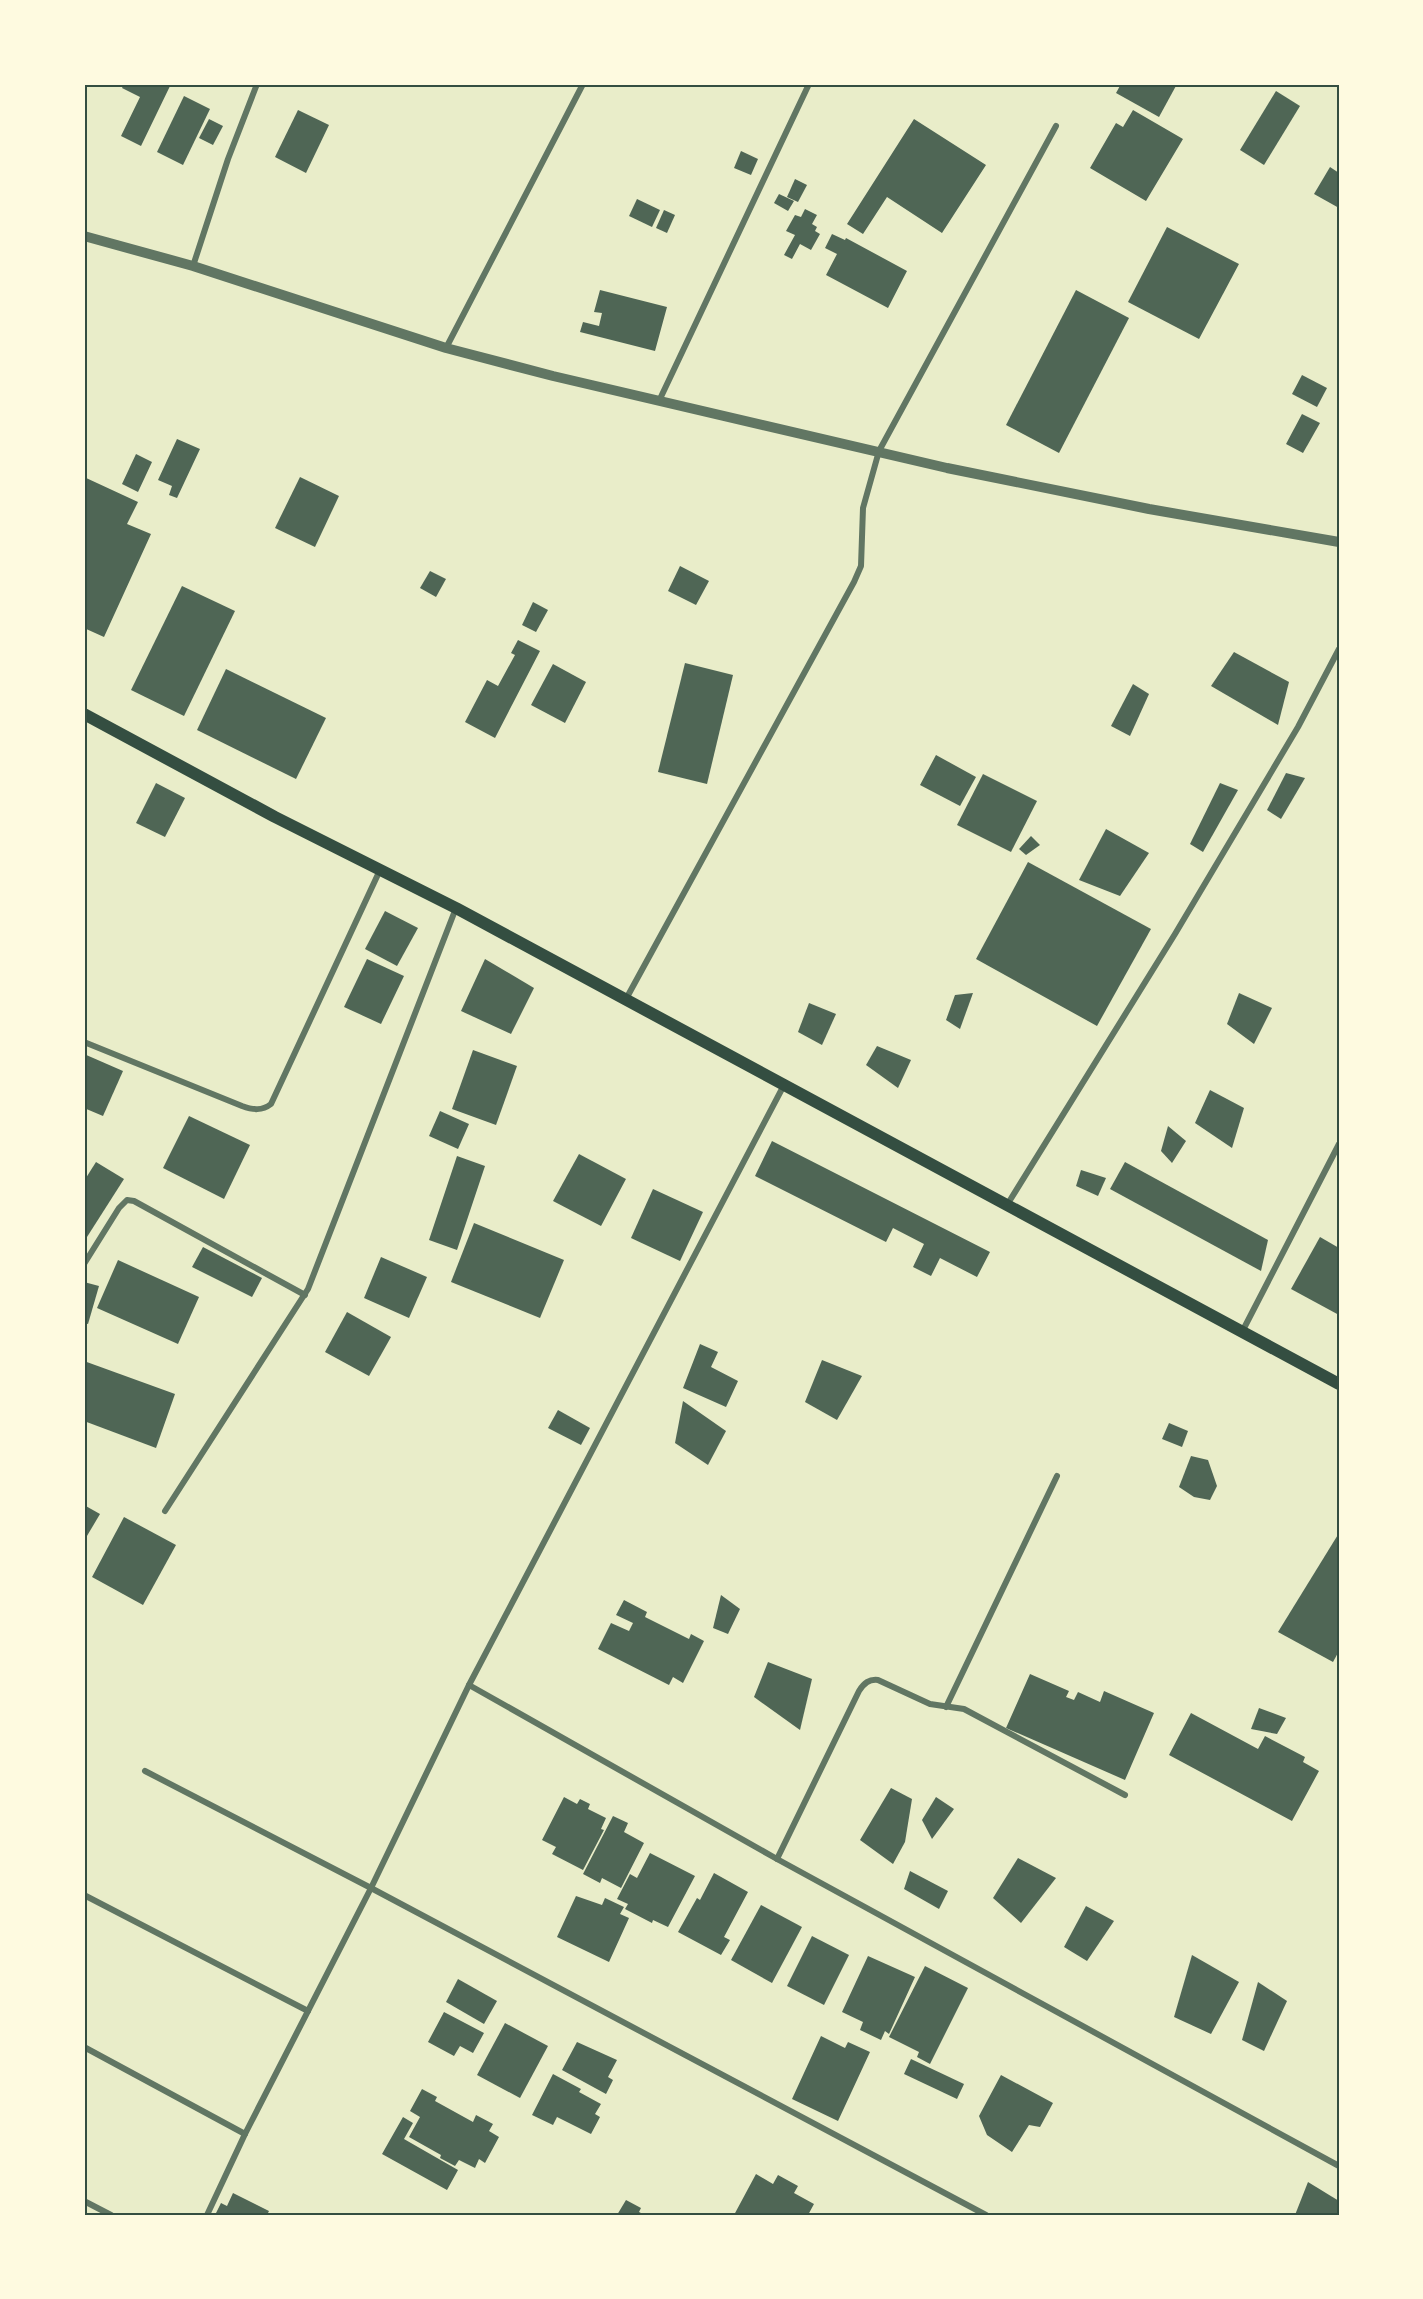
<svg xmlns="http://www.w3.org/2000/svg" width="1423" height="2299" font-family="Signika,sans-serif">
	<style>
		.building { fill: #4f6655 }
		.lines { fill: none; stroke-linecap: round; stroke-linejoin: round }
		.minor { stroke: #617663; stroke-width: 6 }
		.tertiary { stroke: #617663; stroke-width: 10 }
		.secondary { stroke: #344e41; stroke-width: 12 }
		.neatline { fill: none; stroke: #344e41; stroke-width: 2 }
	</style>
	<rect width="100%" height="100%" fill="#e9edc9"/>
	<!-- building -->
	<g class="building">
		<polygon points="124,84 171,84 141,146 121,136 140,97 122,88"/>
		<polygon points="1121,84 1177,84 1159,117 1116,93"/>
		<polygon points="1276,91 1300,106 1264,165 1240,150"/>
		<polygon points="184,96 210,109 183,165 157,152"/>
		<polygon points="298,110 329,125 306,173 275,157"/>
		<polygon points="1133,110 1183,139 1146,201 1090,168 1116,123 1123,127"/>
		<polygon points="209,119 223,126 213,145 199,138"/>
		<polygon points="914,119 986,165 942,233 887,197 863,234 847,224"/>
		<polygon points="741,151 758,159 751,175 734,168"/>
		<polygon points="1330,167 1339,173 1339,208 1314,194"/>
		<polygon points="795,179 807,185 798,202 787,197"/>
		<polygon points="779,194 794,201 788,211 774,203"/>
		<polygon points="637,199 660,210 652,227 629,216"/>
		<polygon points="805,209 817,215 812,224 817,227 815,231 820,234 811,250 800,244 792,259 784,255 795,235 786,231 795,215 801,217"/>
		<polygon points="664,210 675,215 667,233 656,228"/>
		<polygon points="1167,227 1239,264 1199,339 1128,302"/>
		<polygon points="832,234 845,240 846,238 907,271 888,308 826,275 837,254 825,248"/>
		<polygon points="600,290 667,307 655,351 580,332 583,322 599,326 602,313 594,312"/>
		<polygon points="1076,290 1129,318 1059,453 1006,425"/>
		<polygon points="1302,375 1327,388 1317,407 1292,394"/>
		<polygon points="1302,414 1320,423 1303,453 1286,444"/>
		<polygon points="177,439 200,449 177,498 169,495 172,486 158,480"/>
		<polygon points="136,454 152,462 138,492 122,484"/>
		<polygon points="84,477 138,502 127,524 151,534 104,637 84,628"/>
		<polygon points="300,477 339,496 315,547 275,528"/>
		<polygon points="680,566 709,581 696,605 668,591"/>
		<polygon points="430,571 446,579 436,597 420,588"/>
		<polygon points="182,586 235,611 184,716 131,690"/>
		<polygon points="533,602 548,610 536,632 522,625"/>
		<polygon points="518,640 540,651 495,738 465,722 487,680 498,686 515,655 511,653"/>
		<polygon points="1234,652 1289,682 1278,725 1211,686"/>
		<polygon points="685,663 733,675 707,784 658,772"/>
		<polygon points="553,664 586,682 565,723 531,705"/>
		<polygon points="226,669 326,718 296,779 197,730"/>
		<polygon points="1133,684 1149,694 1130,736 1111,726"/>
		<polygon points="936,755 976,777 960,806 920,785"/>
		<polygon points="1286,773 1305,778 1281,819 1267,810"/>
		<polygon points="983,774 1037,801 1011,852 957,825"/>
		<polygon points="156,783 185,798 165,837 136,823"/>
		<polygon points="1220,783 1238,790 1203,852 1190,844"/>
		<polygon points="1106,829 1149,853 1120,896 1079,880"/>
		<polygon points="1031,836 1040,845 1026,855 1019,849"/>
		<polygon points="1028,862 1151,929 1097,1026 976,959"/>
		<polygon points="385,911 418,928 397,966 365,949"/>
		<polygon points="367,959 404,976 381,1024 344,1007"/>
		<polygon points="485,959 534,988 511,1034 461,1011"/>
		<polygon points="973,993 960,1029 946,1020 955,995"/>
		<polygon points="1239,993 1272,1008 1254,1044 1227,1024"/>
		<polygon points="809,1003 836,1014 822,1045 798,1032"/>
		<polygon points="877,1046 911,1060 898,1088 866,1065"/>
		<polygon points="473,1050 517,1066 496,1125 452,1109"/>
		<polygon points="84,1054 123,1071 103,1116 84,1108"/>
		<polygon points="1210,1090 1244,1108 1232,1148 1195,1123"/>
		<polygon points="440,1111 469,1124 458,1149 429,1136"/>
		<polygon points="189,1116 250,1145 224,1199 163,1168"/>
		<polygon points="1168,1126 1186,1141 1172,1163 1161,1151"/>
		<polygon points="772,1141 990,1252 977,1277 940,1258 931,1276 913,1267 924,1244 893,1228 886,1242 755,1176"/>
		<polygon points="579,1154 626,1179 601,1226 553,1201"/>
		<polygon points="457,1156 485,1166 457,1250 429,1240"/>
		<polygon points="96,1162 124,1179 87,1237 84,1235 84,1181"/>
		<polygon points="1125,1162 1268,1240 1261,1271 1110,1189"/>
		<polygon points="1081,1170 1106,1178 1098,1196 1076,1186"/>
		<polygon points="653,1189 703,1212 680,1261 631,1238"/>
		<polygon points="474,1223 564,1260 540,1318 451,1282"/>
		<polygon points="1320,1237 1339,1248 1339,1315 1291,1289"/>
		<polygon points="203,1247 262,1278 252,1297 192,1267"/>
		<polygon points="381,1257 427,1277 409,1318 364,1298"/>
		<polygon points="118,1260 199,1297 178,1344 97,1308"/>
		<polygon points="84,1282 99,1286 88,1324 84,1323"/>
		<polygon points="347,1312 391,1337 369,1376 325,1352"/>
		<polygon points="700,1344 718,1352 711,1367 738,1381 726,1407 683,1388"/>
		<polygon points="822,1360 862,1376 837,1420 805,1402"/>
		<polygon points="84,1361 175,1394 156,1448 84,1421"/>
		<polygon points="683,1401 726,1431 708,1465 675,1443"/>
		<polygon points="558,1410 590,1428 581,1445 548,1428"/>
		<polygon points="1169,1423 1188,1431 1182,1447 1162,1439"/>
		<polygon points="1191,1456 1208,1460 1217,1486 1210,1500 1194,1497 1179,1487"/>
		<polygon points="84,1505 100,1514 84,1541"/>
		<polygon points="124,1517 176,1545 143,1605 92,1577"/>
		<polygon points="1339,1533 1339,1651 1333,1662 1278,1632"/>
		<polygon points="721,1595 740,1609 728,1634 713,1628"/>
		<polygon points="624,1600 647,1612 645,1617 689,1639 691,1634 704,1641 683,1683 673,1677 669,1685 598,1649 611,1623 629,1631 633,1623 616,1615"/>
		<polygon points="768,1662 812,1679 800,1730 754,1697"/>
		<polygon points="1030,1674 1069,1691 1066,1697 1074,1700 1078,1692 1100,1702 1104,1691 1154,1713 1125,1780 1006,1728"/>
		<polygon points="1259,1708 1286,1718 1277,1734 1251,1729"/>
		<polygon points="1191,1713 1258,1749 1265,1736 1305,1757 1303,1762 1319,1771 1292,1821 1169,1755"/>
		<polygon points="891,1788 912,1799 905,1842 893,1864 860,1840"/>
		<polygon points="564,1797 577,1804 580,1799 590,1804 588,1809 606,1818 601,1829 604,1830 583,1870 552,1854 556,1847 542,1840"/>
		<polygon points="936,1797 954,1809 932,1839 922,1820"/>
		<polygon points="613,1816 628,1823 624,1832 644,1843 621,1888 602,1878 600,1883 583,1874"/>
		<polygon points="650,1853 695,1876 668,1927 653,1920 652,1923 625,1909 628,1904 617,1899 630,1874 637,1878"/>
		<polygon points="1018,1858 1056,1878 1021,1923 993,1898"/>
		<polygon points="910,1871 948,1891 939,1909 904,1889"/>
		<polygon points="714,1873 748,1892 724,1937 730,1940 721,1955 678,1932 697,1898 700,1900"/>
		<polygon points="576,1896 602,1905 605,1898 624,1907 620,1914 629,1918 609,1962 557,1937"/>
		<polygon points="761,1905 802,1927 772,1983 731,1960"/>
		<polygon points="1086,1906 1114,1921 1087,1961 1064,1947"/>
		<polygon points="812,1936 849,1955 824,2005 787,1986"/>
		<polygon points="1192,1955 1239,1982 1211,2034 1174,2017"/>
		<polygon points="868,1956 915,1977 889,2034 885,2031 881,2040 860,2030 863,2022 842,2012"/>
		<polygon points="925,1966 968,1988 930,2064 917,2057 919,2052 889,2037"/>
		<polygon points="458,1979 497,2001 484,2024 446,2002"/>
		<polygon points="1258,1982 1287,2001 1264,2051 1242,2040"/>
		<polygon points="444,2012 484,2033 473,2053 460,2046 454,2056 428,2042"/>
		<polygon points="505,2023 548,2046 520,2098 477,2075"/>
		<polygon points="821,2036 845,2048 848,2042 870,2052 838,2121 792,2099"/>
		<polygon points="577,2042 617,2060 608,2077 613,2080 606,2094 562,2070"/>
		<polygon points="911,2059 964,2084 957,2099 904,2074"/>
		<polygon points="553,2074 581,2089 579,2092 601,2104 595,2114 600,2117 591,2134 557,2117 553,2125 532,2115"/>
		<polygon points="1001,2075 1053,2103 1040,2127 1029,2125 1012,2152 987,2135 979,2116"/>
		<polygon points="422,2089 437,2097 435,2101 473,2122 476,2115 493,2124 489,2131 499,2137 485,2163 479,2159 475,2168 459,2160 455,2166 440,2158 441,2155 409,2137 420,2117 410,2111"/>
		<polygon points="403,2117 413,2123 404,2139 458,2170 447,2190 382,2154"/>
		<polygon points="756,2174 773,2184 778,2175 798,2186 794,2193 814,2204 808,2215 734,2215"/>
		<polygon points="1308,2182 1339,2201 1339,2215 1295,2215"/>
		<polygon points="233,2193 269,2211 267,2215 215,2215 221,2203 227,2206"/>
		<polygon points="626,2200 641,2208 639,2212 645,2215 617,2215"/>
	</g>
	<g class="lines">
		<!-- minor -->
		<g class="minor">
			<polyline points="193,266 228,159 257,84"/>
			<polyline points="446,348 583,84"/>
			<polyline points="659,401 809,84"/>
			<polyline points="626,999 854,582 861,566 863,508 879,451 1056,126"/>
			<path d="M84,1042L242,1106C253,1110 262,1111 271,1104L380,870"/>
			<polyline points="1007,1205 1175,934 1298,727 1339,649"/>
			<polyline points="84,1264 119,1208 127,1200 134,1201 305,1295"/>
			<polyline points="1242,1332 1339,1144"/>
			<polyline points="165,1511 308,1289 456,908"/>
			<polyline points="469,1685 777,1859 1339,2166"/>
			<polyline points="946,1707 1057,1476"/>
			<polyline points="145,1771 371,1888 986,2215"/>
			<path d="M777,1859L859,1691C864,1683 869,1679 878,1680L930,1704L964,1709L1125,1795"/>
			<polyline points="84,1895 308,2011"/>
			<polyline points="84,2047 245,2134"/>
			<polyline points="84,2201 111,2215"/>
			<polyline points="207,2215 245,2134 371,1888 469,1685 784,1085"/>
		</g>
		<!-- tertiary -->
		<polyline class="tertiary" points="84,236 193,266 446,348 553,376 947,468 1149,509 1339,542"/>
		<!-- secondary -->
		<polyline class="secondary" points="84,714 275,817 456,908 1339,1384"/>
	</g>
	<!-- border -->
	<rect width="1423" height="2299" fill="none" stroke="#fefae0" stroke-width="171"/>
	<rect x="86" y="86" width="1252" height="2128" class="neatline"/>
</svg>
